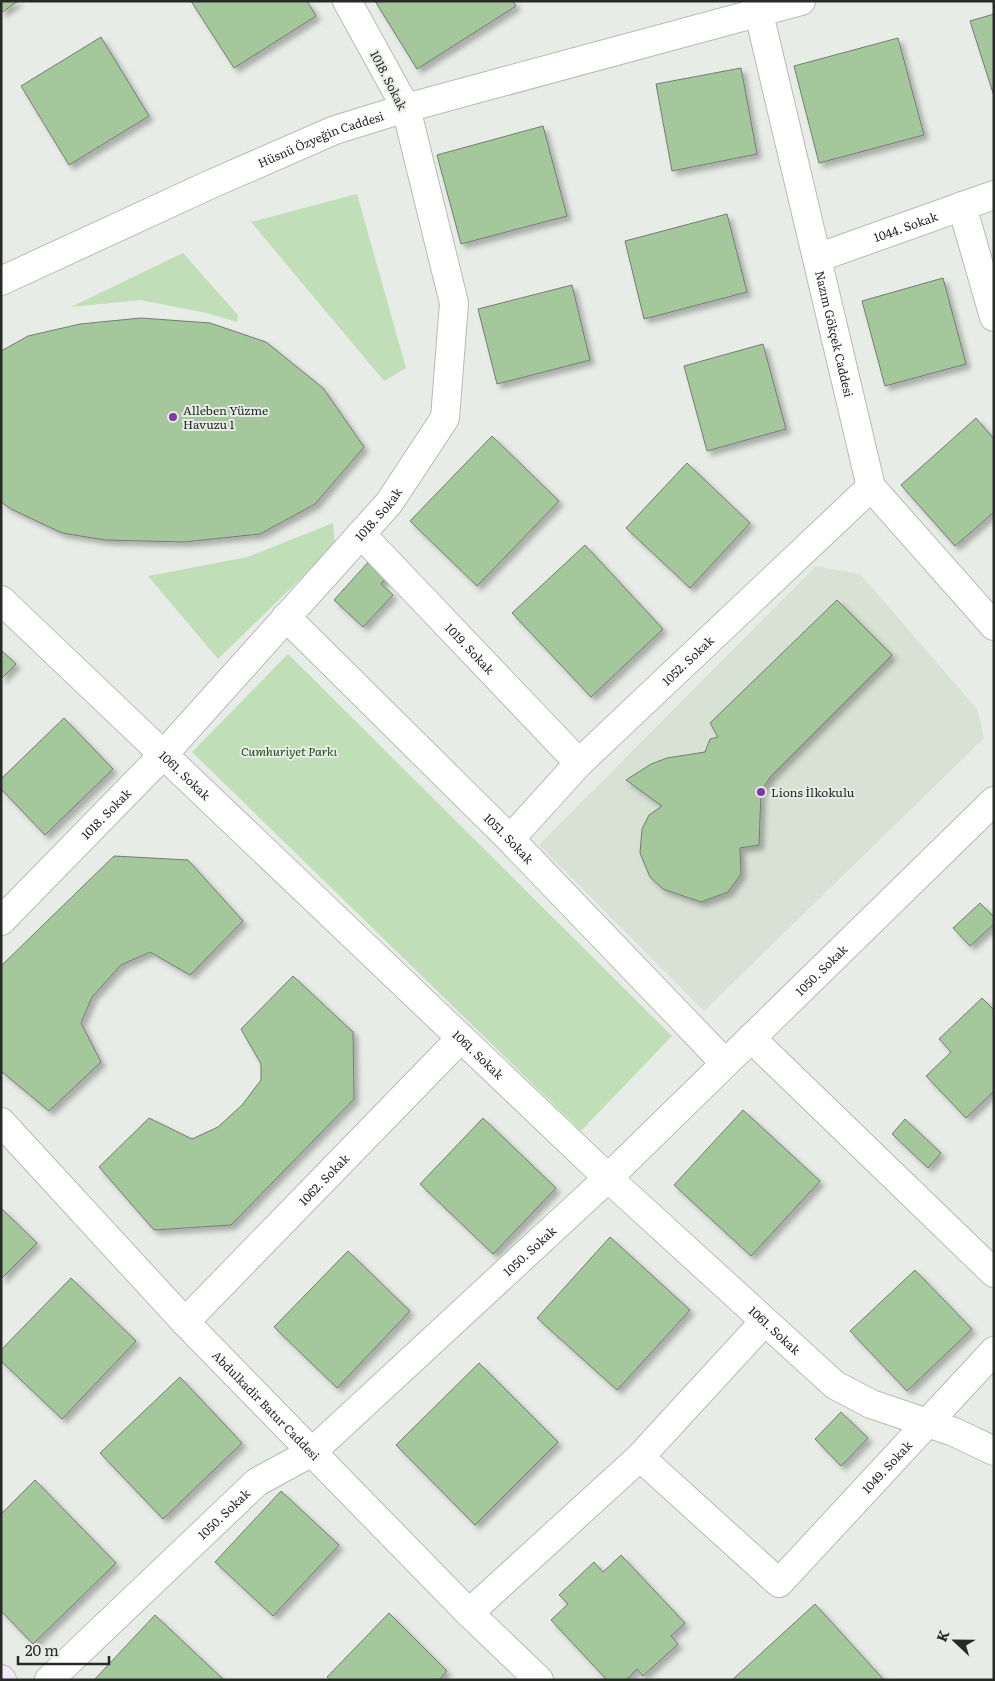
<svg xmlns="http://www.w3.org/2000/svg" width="995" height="1681" font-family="Literata,serif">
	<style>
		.built { fill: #d7e1d4 }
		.green { fill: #c0deb8 }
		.building { fill: #a4c89b; stroke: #767b75; filter: url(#shadow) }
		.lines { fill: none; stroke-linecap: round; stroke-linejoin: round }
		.street-casing { stroke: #b6bbb4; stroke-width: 30 }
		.secondary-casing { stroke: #b6bbb4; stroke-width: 30 }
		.street { stroke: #fff; stroke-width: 28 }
		.secondary { stroke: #f4e9fb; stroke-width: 28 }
		.poi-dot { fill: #8036a8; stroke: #e7ede6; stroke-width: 2 }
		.labels { text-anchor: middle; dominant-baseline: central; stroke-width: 4; stroke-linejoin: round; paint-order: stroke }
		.street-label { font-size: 12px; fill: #282a28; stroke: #e7ede6 }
		.poi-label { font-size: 12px; fill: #282a28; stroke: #e7ede6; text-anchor: start }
		.park-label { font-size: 12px; font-style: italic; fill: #1e4c0f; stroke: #e7ede6 }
	</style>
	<defs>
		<filter id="shadow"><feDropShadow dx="4.5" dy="4.5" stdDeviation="2.5" flood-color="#0004"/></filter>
	</defs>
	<rect width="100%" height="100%" fill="#e7ede6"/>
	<!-- built -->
	<polygon class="built" points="816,566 860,574 977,709 984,738 704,1011 539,845"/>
	<!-- green -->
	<g class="green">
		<polygon points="357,194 406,368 384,381 251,222"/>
		<polygon points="183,253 238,315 237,322 207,313 140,300 71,307"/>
		<polygon points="333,523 335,545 218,659 148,576 248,557"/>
		<polygon points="288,654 672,1036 581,1131 192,752"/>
	</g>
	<!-- building -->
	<g class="building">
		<polygon points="1,1 18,1 1,13"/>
		<polygon points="191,1 307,1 316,16 234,68"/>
		<polygon points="375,1 513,1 516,6 417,69"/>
		<polygon points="994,14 994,96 970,21"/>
		<polygon points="101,37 149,116 69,165 21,86"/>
		<polygon points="898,38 924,135 819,163 794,66"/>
		<polygon points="741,68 757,154 672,171 656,84"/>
		<polygon points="543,126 567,216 461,244 437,155"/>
		<polygon points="727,214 747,292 644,319 625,241"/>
		<polygon points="943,278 966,364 885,386 862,301"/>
		<polygon points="572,285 590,360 497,384 478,309"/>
		<polygon points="141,318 210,323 266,342 323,388 364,447 315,504 260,534 184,542 105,540 62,533 11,509 1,502 1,351 28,336 80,324"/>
		<polygon points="763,344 786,429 707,451 684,366"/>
		<polygon points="976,418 994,439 994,512 955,546 901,485"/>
		<polygon points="492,436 559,501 477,586 410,521"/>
		<polygon points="687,463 750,523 690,588 626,528"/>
		<polygon points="585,545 663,629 591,697 512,613"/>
		<polygon points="371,559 388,576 381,584 393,595 363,627 334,600"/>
		<polygon points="837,600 892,655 771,776 761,791 759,845 740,848 741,874 728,892 701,902 663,889 650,877 640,853 642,829 649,815 662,806 626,780 651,764 667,758 705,752 710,739 718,737 710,723"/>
		<polygon points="1,650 16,664 1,679"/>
		<polygon points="64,718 113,769 45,835 1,789 1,779"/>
		<polygon points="114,856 188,860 243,921 190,975 150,952 121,965 92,997 81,1023 101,1062 49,1111 1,1071 1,966"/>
		<polygon points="980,903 994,917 994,924 970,946 953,928"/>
		<polygon points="293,976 353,1032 354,1099 231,1225 154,1230 99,1167 149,1118 192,1139 218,1127 242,1105 261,1080 261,1064 241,1029"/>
		<polygon points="982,998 994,1010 994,1091 966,1118 926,1076 951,1052 939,1039"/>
		<polygon points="743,1110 820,1181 751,1256 674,1185"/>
		<polygon points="483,1118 556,1188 493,1254 420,1184"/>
		<polygon points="905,1119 941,1153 928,1168 892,1134"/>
		<polygon points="1,1208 37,1243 1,1279"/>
		<polygon points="610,1237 690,1310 617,1390 537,1318"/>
		<polygon points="348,1251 410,1311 337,1388 274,1327"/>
		<polygon points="915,1270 972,1329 907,1391 850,1331"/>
		<polygon points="71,1278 136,1341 62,1419 1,1361 1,1350"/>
		<polygon points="479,1363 558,1442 475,1525 396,1445"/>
		<polygon points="180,1377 242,1443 163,1519 100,1453"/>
		<polygon points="841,1412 868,1438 841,1466 815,1439"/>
		<polygon points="35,1480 116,1563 33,1644 1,1611 1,1514"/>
		<polygon points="281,1491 339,1545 273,1616 215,1562"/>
		<polygon points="621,1555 685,1623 671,1636 678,1644 643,1676 637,1669 626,1680 607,1680 551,1620 568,1604 559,1595 594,1562 603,1572"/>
		<polygon points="815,1604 884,1680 732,1680"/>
		<polygon points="389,1613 447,1671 439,1680 330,1680 327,1677"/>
		<polygon points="155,1615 224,1680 94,1680"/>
	</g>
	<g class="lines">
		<defs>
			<g id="street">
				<path id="s1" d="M756,1L871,487L994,626"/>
				<polyline points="962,206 994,317"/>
				<path id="s2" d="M817,258L994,195"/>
				<path id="s3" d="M1,281L209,185L335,130L406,108L801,1"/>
				<path id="s4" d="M361,534L579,763"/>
				<path id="s5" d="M1,600L608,1178L835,1385L871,1404L954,1432L994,1451"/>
				<path id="s6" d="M286,617L510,839L725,1063"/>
				<path id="s7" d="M510,839L579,763L871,487"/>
				<path id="s8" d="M1,921L164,754L389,503L445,418L454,303L406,108L347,1"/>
				<polyline points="751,1038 994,1273"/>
				<path id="s9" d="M1,1122L185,1322L469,1613L539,1680"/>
				<path id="s10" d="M185,1322L461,1038"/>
				<path id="s11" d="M640,1457L779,1583L994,1351"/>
				<polyline points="469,1613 640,1457 764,1322"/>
				<path id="s12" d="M49,1680L257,1482L312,1452L608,1178L994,801"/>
			</g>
			<polyline id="secondary" points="1,1679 2,1680"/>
		</defs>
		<!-- street casing -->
		<use href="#street" class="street-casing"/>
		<!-- secondary casing -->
		<use href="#secondary" class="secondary-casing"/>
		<!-- street -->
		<use href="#street" class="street"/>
		<!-- secondary -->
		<use href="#secondary" class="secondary"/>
	</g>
	<!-- markers -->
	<g class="poi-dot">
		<circle cx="173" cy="417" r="5"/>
		<circle cx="761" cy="792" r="5"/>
	</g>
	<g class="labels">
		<!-- street labels -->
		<g class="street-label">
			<text transform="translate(389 80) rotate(63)">1018. Sokak</text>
			<text stroke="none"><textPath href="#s3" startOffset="350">Hüsnü Özyeğin Caddesi</textPath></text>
			<text stroke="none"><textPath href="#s2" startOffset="94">1044. Sokak</textPath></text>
			<text stroke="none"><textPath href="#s1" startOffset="342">Nazım Gökçek Caddesi</textPath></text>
			<text stroke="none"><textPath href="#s8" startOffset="555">1018. Sokak</textPath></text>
			<text stroke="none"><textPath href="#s4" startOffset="158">1019. Sokak</textPath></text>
			<text stroke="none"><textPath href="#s7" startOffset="252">1052. Sokak</textPath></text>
			<text stroke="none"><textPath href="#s5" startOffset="254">1061. Sokak</textPath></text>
			<text stroke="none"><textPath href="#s8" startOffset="150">1018. Sokak</textPath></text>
			<text stroke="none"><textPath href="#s6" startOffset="314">1051. Sokak</textPath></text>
			<text stroke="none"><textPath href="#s12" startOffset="1051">1050. Sokak</textPath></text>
			<text stroke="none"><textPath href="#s5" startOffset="659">1061. Sokak</textPath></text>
			<text stroke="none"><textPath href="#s10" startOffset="199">1062. Sokak</textPath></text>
			<text stroke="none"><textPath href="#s12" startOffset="646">1050. Sokak</textPath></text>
			<text stroke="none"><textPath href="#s5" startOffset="1064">1061. Sokak</textPath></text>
			<text stroke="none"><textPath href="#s9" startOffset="388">Abdulkadir Batur Caddesi</textPath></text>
			<text stroke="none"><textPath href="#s11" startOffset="346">1049. Sokak</textPath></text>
			<text stroke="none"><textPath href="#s12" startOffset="241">1050. Sokak</textPath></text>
		</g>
		<!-- poi labels -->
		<g class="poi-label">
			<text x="183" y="410">Alleben Yüzme<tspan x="183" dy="14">Havuzu 1</tspan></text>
			<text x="771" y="792">Lions İlkokulu</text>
		</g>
		<!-- park labels -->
		<g class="park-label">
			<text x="289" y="751">Cumhuriyet Parkı</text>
		</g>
	</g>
	<!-- border -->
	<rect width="995" height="1681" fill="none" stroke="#282a28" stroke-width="5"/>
	<!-- north arrow -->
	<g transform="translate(955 1641) rotate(292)" stroke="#e7ede6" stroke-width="4" paint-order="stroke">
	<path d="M0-4L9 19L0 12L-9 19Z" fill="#282a28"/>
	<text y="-8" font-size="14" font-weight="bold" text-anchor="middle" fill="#282a28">K</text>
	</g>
	<!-- scale -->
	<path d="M18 1656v8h91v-8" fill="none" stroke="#282a28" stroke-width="2.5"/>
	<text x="25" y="1656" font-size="15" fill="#282a28" stroke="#e7ede6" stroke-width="4" paint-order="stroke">20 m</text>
</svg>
